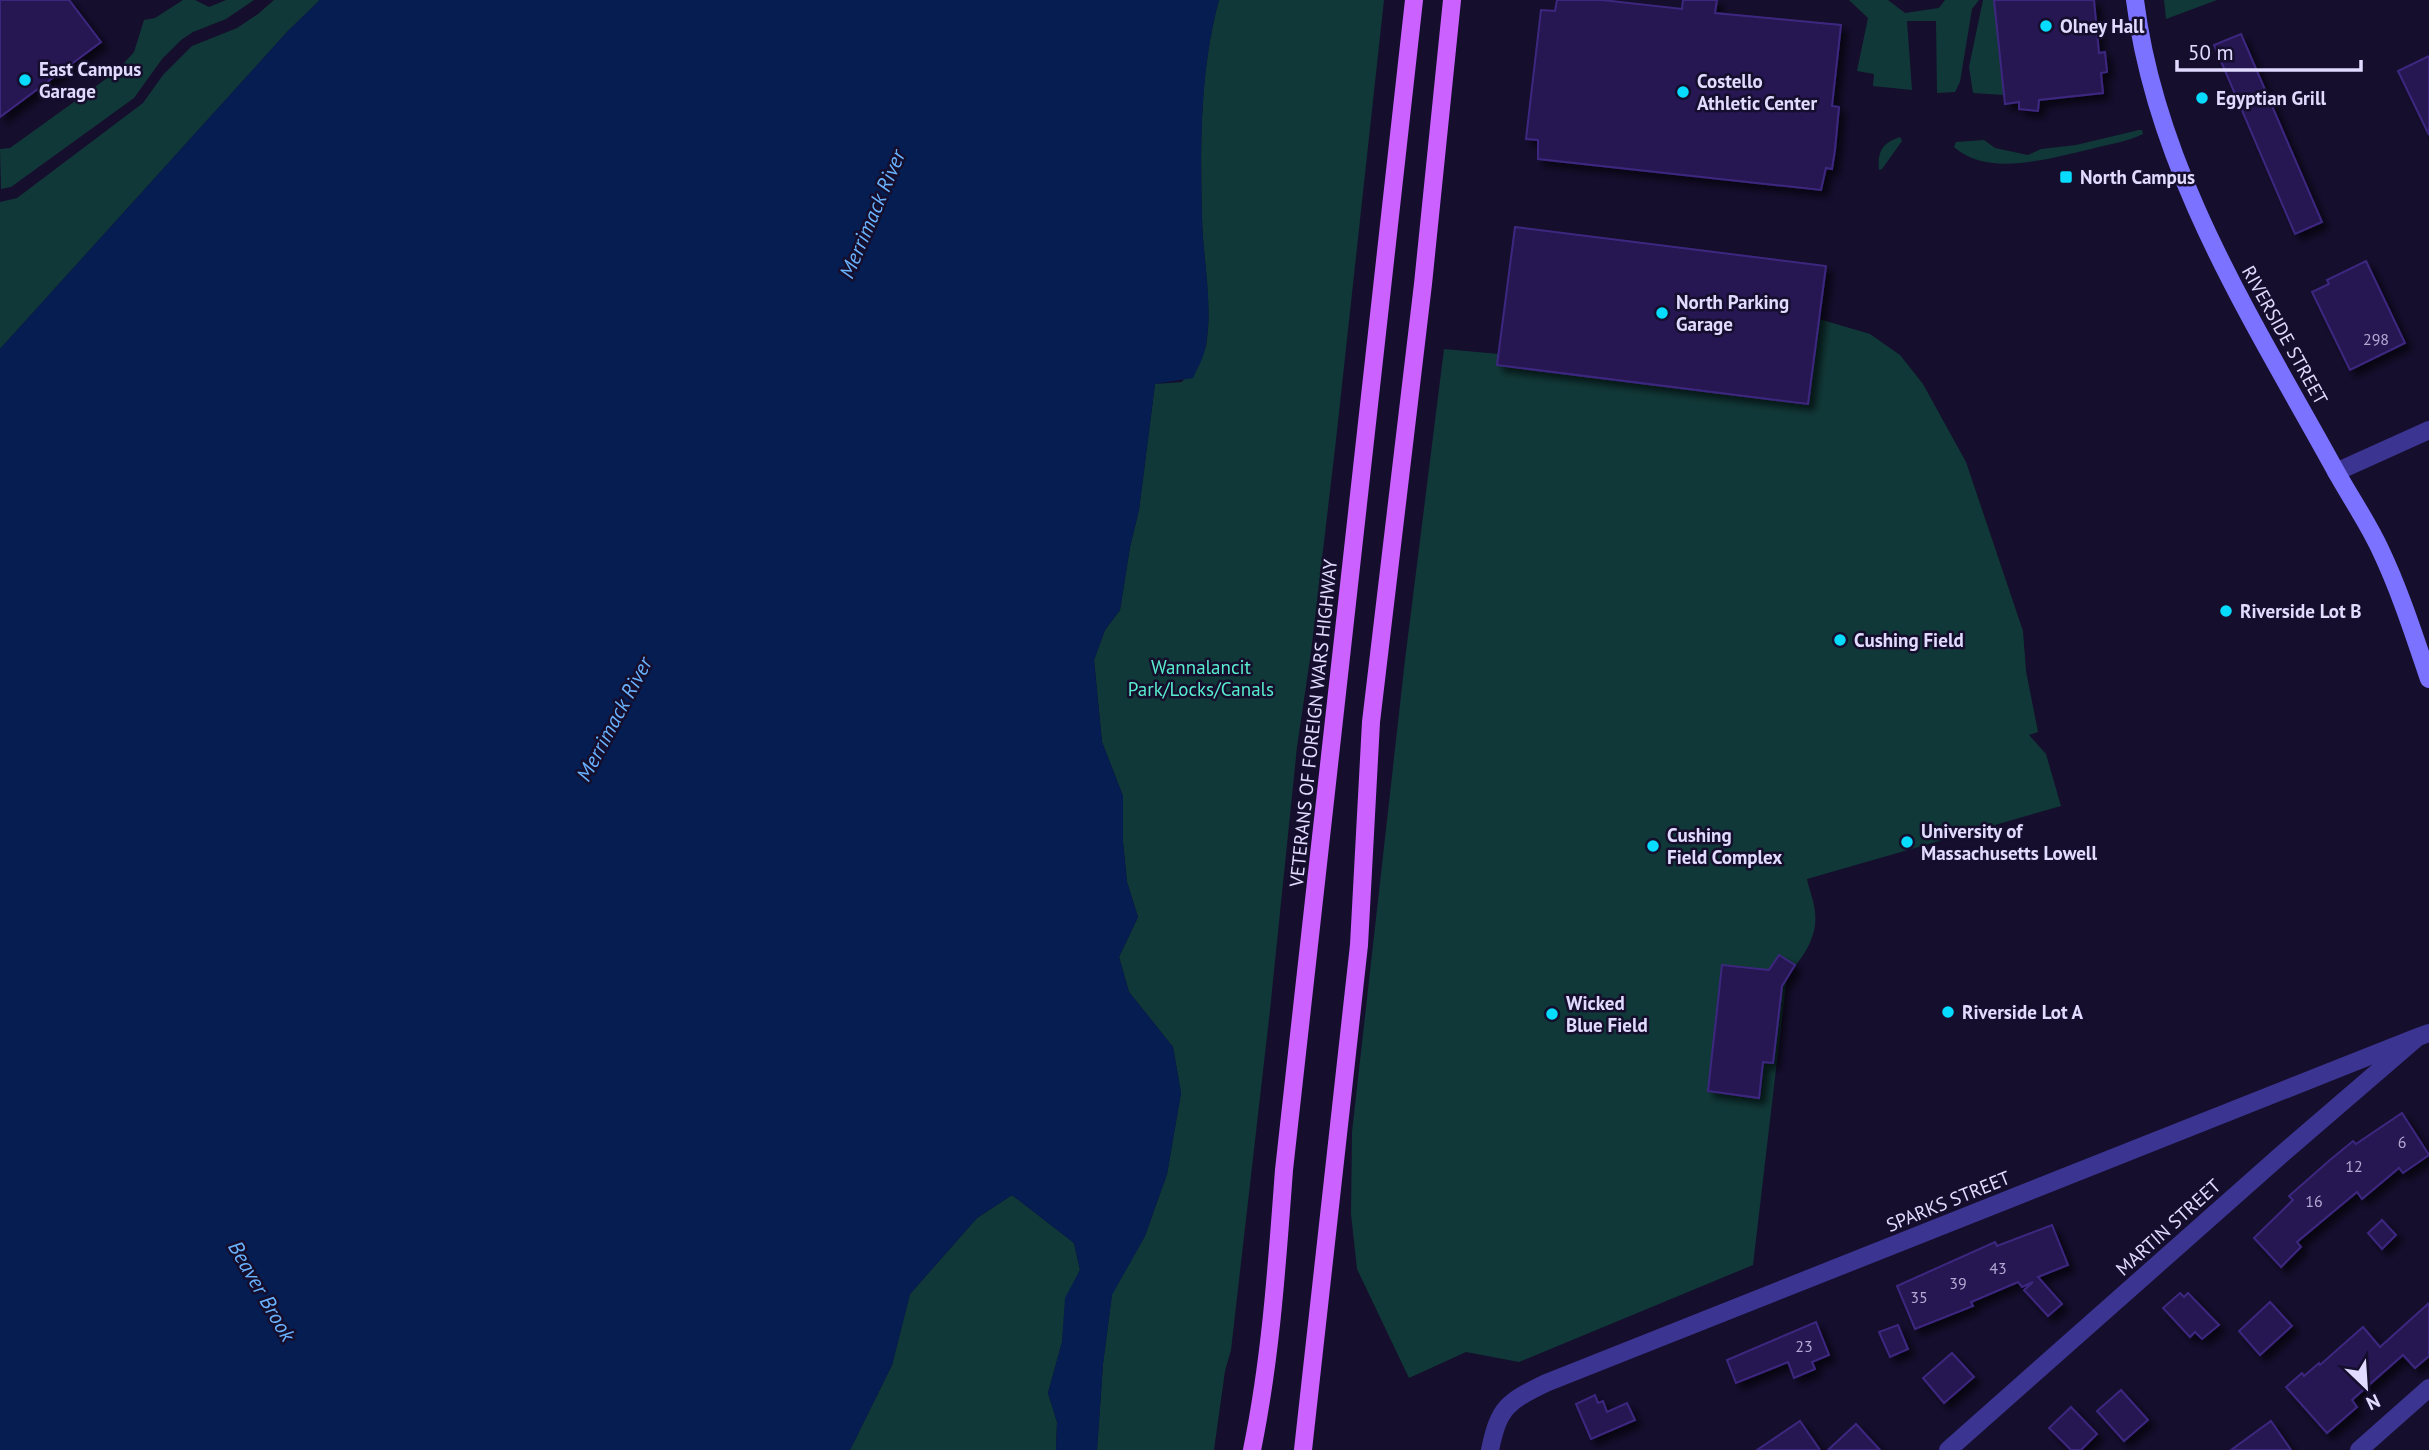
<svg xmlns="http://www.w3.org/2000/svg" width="2429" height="1450" font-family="'PT Sans',sans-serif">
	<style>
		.green { fill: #113838 }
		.water { fill: #051d50 }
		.building { fill: #261851; stroke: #3d287f; stroke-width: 2; filter: url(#shadow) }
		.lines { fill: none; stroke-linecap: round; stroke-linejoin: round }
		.minor { stroke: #3c3491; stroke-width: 18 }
		.tertiary { stroke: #3c3491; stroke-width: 18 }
		.secondary { stroke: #7b72ff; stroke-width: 18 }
		.primary { stroke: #cb62ff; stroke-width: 18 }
		.poi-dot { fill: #07dcff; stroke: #150e2d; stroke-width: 2.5 }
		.labels { text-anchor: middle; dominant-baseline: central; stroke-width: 5; stroke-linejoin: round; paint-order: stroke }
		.number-label { font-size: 16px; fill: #b2aad4 }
		.poi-label { font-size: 19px; font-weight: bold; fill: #e0dbff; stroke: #150e2d; text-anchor: start }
		.street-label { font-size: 19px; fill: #e0dbff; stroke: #150e2d }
		.park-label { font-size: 19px; fill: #58edce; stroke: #150e2d }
		.water-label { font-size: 21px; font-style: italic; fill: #69b3ff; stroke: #150e2d }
	</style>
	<defs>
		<filter id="shadow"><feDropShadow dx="6" dy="6" stdDeviation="3.5" flood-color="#0009"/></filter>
	</defs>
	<rect width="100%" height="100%" fill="#150e2d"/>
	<!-- green -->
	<g class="green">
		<polygon points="183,0 195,0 209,7 226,0 254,0 226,19 193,32 181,40 162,59 134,98 11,187 1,189 0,149 10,148 117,71 134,52 144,20 155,18"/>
		<polygon points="274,0 320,0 288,31 0,349 0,202 17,198 143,103 163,75 192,46 237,28 258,14"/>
		<path d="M1219,0H1384L1336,440L1311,652L1297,747L1270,1010L1231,1350L1225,1371L1214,1450H1097L1103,1364L1112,1294L1145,1236L1167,1174L1181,1093L1173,1047L1129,992L1119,957L1138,917L1127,882L1123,842V796L1102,742L1094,660L1105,630L1120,610L1130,547L1139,510L1155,384L1182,382C1189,372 1203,358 1206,346C1213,305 1203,260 1202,218C1200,146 1200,69 1219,0Z"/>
		<polygon points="1849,0 1888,0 1905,13 1939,8 1945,0 1979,0 1972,9 1960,82 1955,92 1937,93 1936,21 1907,21 1912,90 1873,86 1874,74 1857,71 1868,18"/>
		<polygon points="1983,0 1994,0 2004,95 1973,93 1969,67"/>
		<polygon points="2164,0 2217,0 2166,19"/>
		<path d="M2139,130H2142L2143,134C2127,142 2108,144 2091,149C2051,158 1988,178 1954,147L1956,142L1984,140L1995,148L2028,155L2041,149L2076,145Z"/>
		<path d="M1900,137L1902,141L1882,169L1879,170C1877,152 1882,143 1900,137Z"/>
		<path d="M1819,319L1870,334L1900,355L1923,384L1966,462L2023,631L2026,671L2038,732L2029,735L2046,754L2061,806L1807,879C1809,890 1814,900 1815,912C1818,937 1803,958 1787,975L1753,1265L1519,1362L1466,1352L1409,1378L1357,1269L1351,1214L1352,1132L1405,660L1444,349L1499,354L1498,365L1807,404Z"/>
		<polygon points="1012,1195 1074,1243 1080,1270 1066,1298 1062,1342 1048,1393 1057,1422 1056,1450 850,1450 892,1365 910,1294 977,1218"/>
	</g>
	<!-- water -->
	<path class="water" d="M320,0H1219C1200,69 1200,148 1202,219C1203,260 1214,309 1205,349C1203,359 1197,369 1193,378L1155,384L1139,510L1130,547L1120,610L1105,630L1094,660L1102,742L1123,796V842L1127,882L1138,917L1119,957L1129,992L1173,1047L1181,1093L1167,1174L1145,1236L1112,1295L1103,1364L1097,1450H1056L1057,1422L1048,1393L1062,1342L1065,1298L1080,1270L1074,1243L1012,1195L977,1218L910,1294L892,1365L850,1450H0V349L288,31Z"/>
	<!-- building -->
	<g class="building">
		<polygon points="0,0 69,0 101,42 0,117"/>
		<polygon points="1557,0 1602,0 1682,9 1683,0 1717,0 1715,13 1841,25 1832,106 1839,107 1835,150 1832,169 1826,168 1821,190 1538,159 1538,140 1526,139 1541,10 1555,11"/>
		<polygon points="1994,0 2094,0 2099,53 2105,52 2107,72 2101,73 2103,93 2039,100 2038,111 2019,109 2019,102 2005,104"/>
		<polygon points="2241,34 2322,222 2295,234 2214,45"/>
		<polygon points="2429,56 2429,135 2398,71"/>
		<polygon points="1515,227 1826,266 1808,404 1497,365"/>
		<polygon points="2366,261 2405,343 2350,370 2312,292 2329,284 2327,280"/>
		<polygon points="1779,955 1795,965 1782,986 1773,1063 1763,1062 1759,1098 1708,1091 1722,965 1769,970"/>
		<polygon points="2402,1113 2429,1155 2403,1173 2399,1168 2362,1199 2357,1192 2297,1242 2301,1247 2281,1267 2254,1238 2293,1200 2289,1196 2330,1160 2353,1141 2356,1144"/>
		<polygon points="2382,1220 2396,1235 2382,1249 2368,1233"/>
		<polygon points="2052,1225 2068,1265 2038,1277 2062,1304 2048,1316 2024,1290 2033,1282 2022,1287 2018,1282 1971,1302 1973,1306 1915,1329 1897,1286 1995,1242 1997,1246"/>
		<polygon points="2180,1293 2184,1297 2188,1293 2219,1325 2202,1339 2195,1332 2190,1337 2163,1308"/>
		<polygon points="2270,1302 2292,1326 2260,1355 2239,1331"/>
		<polygon points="2429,1303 2429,1356 2415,1368 2403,1355 2352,1400 2357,1407 2327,1433 2286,1387 2302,1373 2304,1376 2319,1363 2320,1365 2363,1327 2380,1347"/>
		<polygon points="1816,1322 1829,1355 1812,1362 1815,1369 1794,1378 1788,1362 1736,1383 1727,1360"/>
		<polygon points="1898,1325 1908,1349 1890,1357 1879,1332"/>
		<polygon points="1952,1353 1974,1377 1944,1403 1923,1378"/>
		<polygon points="2121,1390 2148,1420 2124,1441 2097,1411"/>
		<polygon points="1595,1395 1598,1403 1603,1401 1607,1412 1627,1403 1635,1420 1591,1439 1576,1404"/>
		<polygon points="2071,1407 2097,1434 2081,1450 2071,1450 2049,1428"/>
		<polygon points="1800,1421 1820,1450 1757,1450"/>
		<polygon points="2271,1421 2291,1450 2231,1450"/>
		<polygon points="1856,1424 1880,1450 1828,1450"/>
	</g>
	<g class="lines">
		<!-- minor -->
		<g class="minor">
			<polyline points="2336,472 2429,430"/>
			<path d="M1490,1450C1499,1407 1507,1402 1546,1383L2415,1038"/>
			<polyline points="2359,1450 2429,1388"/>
		</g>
		<!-- tertiary -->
		<polyline class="tertiary" points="1948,1450 2281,1155 2418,1037 2429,1033"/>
		<!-- secondary -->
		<path class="secondary" d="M2135,0C2156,170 2252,319 2333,466C2348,494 2367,521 2380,549C2400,591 2414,635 2429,679"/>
		<!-- primary -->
		<g class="primary">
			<path d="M1252,1450C1271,1357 1277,1264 1284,1170L1414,0"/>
			<polyline points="1303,1450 1359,945 1371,722 1423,284 1452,0"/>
		</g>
	</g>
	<!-- markers -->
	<g class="poi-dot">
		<circle cx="2046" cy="26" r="7"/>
		<circle cx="25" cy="80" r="7"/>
		<circle cx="1683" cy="92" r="7"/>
		<circle cx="2202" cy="98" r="7"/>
		<rect x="2059" y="170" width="14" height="14" rx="3.5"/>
		<circle cx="1662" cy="313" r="7"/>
		<circle cx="2226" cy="611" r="7"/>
		<circle cx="1840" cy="640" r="7"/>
		<circle cx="1907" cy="842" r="7"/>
		<circle cx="1653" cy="846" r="7"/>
		<circle cx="1948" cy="1012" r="7"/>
		<circle cx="1552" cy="1014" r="7"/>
	</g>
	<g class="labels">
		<!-- number labels -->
		<g class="number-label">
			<text x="2376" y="339">298</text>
			<text x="2402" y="1142">6</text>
			<text x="2354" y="1166">12</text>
			<text x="2314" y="1201">16</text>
			<text x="1998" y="1268">43</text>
			<text x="1958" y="1283">39</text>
			<text x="1919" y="1297">35</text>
			<text x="1804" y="1346">23</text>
		</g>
		<!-- poi labels -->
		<g class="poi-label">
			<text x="2060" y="26">Olney Hall</text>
			<text x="39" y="69">East Campus<tspan x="39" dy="22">Garage</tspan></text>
			<text x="1697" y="81">Costello<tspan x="1697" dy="22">Athletic Center</tspan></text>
			<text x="2216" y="98">Egyptian Grill</text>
			<text x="2080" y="177">North Campus</text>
			<text x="1676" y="302">North Parking<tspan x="1676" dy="22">Garage</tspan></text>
			<text x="2240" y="611">Riverside Lot B</text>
			<text x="1854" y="640">Cushing Field</text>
			<text x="1921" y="831">University of<tspan x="1921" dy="22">Massachusetts Lowell</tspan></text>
			<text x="1667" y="835">Cushing<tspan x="1667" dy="22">Field Complex</tspan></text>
			<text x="1566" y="1003">Wicked<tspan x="1566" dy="22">Blue Field</tspan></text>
			<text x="1962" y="1012">Riverside Lot A</text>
		</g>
		<!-- street labels -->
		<g class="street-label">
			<text transform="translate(2285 335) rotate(61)">RIVERSIDE STREET</text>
			<text transform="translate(1313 723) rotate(-84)">VETERANS OF FOREIGN WARS HIGHWAY</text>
			<text transform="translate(1948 1201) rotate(-22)">SPARKS STREET</text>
			<text transform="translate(2168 1227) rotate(-42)">MARTIN STREET</text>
		</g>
		<!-- park labels -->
		<g class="park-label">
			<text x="1201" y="667">Wannalancit<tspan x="1201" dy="22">Park/Locks/Canals</tspan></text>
		</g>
		<!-- water labels -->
		<g class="water-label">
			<text transform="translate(872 214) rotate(-67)">Merrimack River</text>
			<text transform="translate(614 719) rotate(-62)">Merrimack River</text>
			<text transform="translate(262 1291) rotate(60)">Beaver Brook</text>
		</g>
	</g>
	<!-- north arrow -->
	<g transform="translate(2366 1387) rotate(155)" stroke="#150e2d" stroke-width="5" paint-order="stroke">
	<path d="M0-5L12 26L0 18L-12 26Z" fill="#e0dbff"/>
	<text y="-10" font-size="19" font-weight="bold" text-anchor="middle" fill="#e0dbff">N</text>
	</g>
	<!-- scale -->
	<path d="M2177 60v10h184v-10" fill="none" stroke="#e0dbff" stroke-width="3.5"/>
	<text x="2188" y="60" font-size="21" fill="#e0dbff" stroke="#150e2d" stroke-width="5" paint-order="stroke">50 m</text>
</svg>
